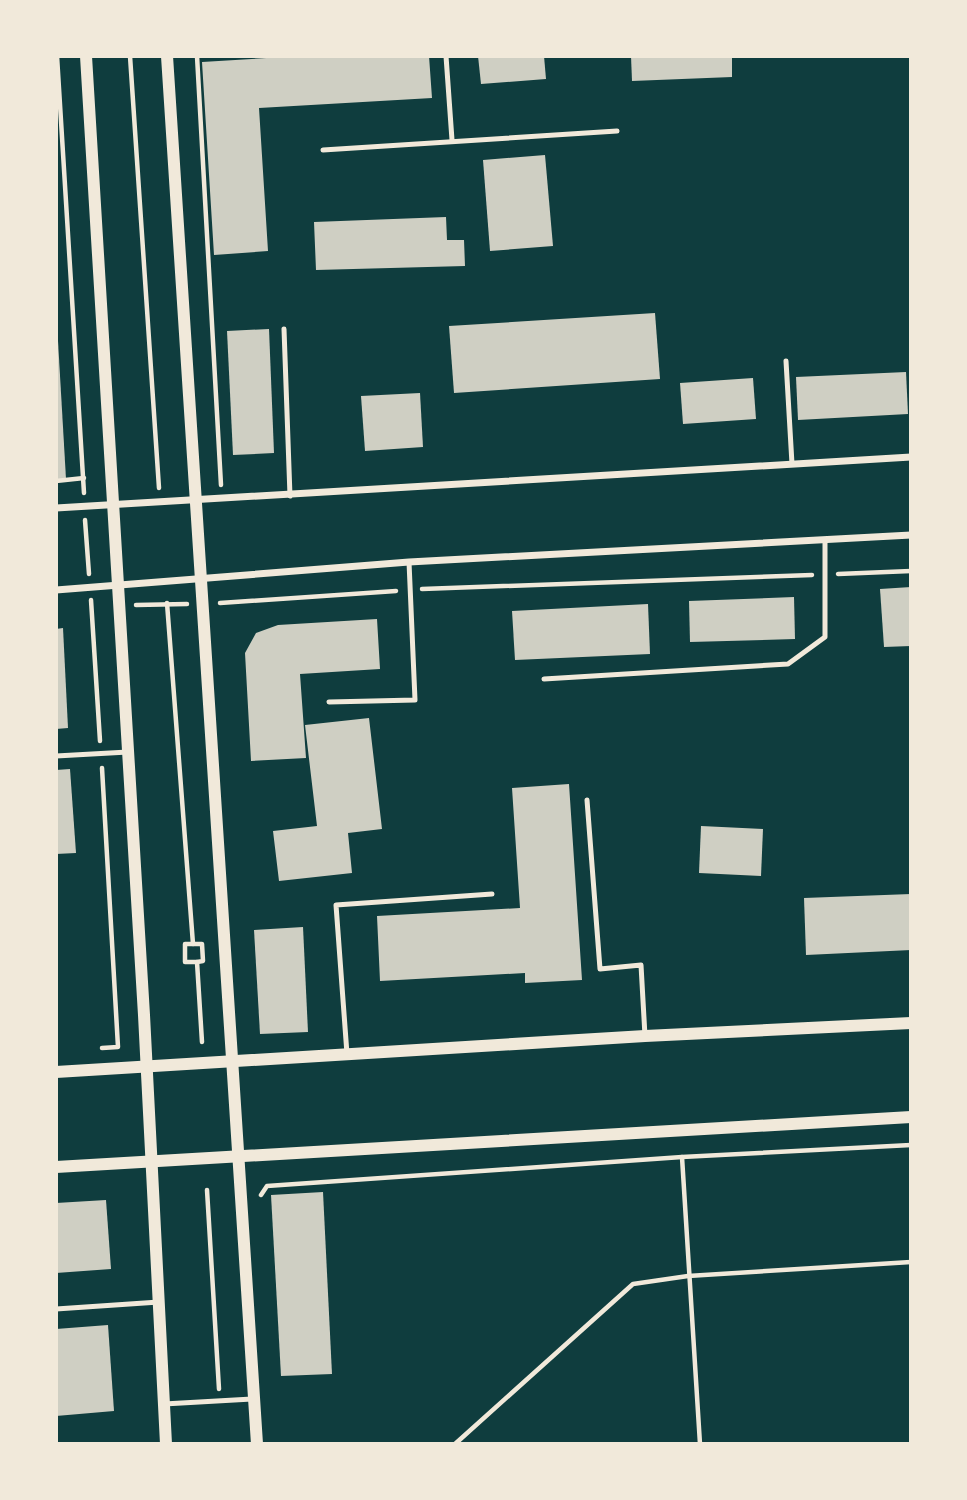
<svg xmlns="http://www.w3.org/2000/svg" width="967" height="1500" font-family="'Open Sans',sans-serif">
	<style>
		.building { fill: #cfcfc3 }
		.lines { fill: none; stroke-linecap: round; stroke-linejoin: round }
		.path { stroke: #f1e9da; stroke-width: 4.5 }
		.service { stroke: #f1e9da; stroke-width: 5 }
		.minor { stroke: #f1e9da; stroke-width: 7 }
		.tertiary { stroke: #f1e9da; stroke-width: 12 }
	</style>
	<rect width="100%" height="100%" fill="#0f3d3e"/>
	<!-- building -->
	<g class="building">
		<polygon points="299,56 429,56 432,98 259,108 268,251 214,255 202,62"/>
		<polygon points="478,56 544,56 546,79 481,84"/>
		<polygon points="631,56 732,56 732,77 632,81"/>
		<polygon points="545,155 553,246 490,251 483,160"/>
		<polygon points="446,217 447,240 464,240 465,266 316,270 314,222"/>
		<polygon points="655,313 660,379 454,393 449,326"/>
		<polygon points="269,329 274,453 233,455 227,331"/>
		<polygon points="56,341 58,341 66,479 56,480"/>
		<polygon points="906,372 908,414 798,420 796,377"/>
		<polygon points="753,378 756,419 683,424 680,383"/>
		<polygon points="420,393 423,447 365,451 361,396"/>
		<polygon points="911,587 911,646 884,647 880,589"/>
		<polygon points="794,597 795,639 690,642 689,601"/>
		<polygon points="648,604 650,654 515,660 512,611"/>
		<polygon points="377,619 380,669 300,674 306,758 251,761 245,653 256,633 278,625"/>
		<polygon points="63,628 68,728 56,729 56,629"/>
		<polygon points="369,718 382,829 348,833 352,873 279,881 273,831 317,826 305,725"/>
		<polygon points="70,769 76,853 56,854 56,770"/>
		<polygon points="569,784 582,980 525,983 525,973 380,981 377,916 520,908 512,788"/>
		<polygon points="701,826 763,829 761,876 699,873"/>
		<polygon points="911,894 911,950 806,955 804,898"/>
		<polygon points="303,927 308,1032 260,1034 254,930"/>
		<polygon points="323,1192 332,1374 281,1376 271,1195"/>
		<polygon points="106,1200 111,1269 56,1273 56,1203"/>
		<polygon points="108,1325 114,1411 56,1416 56,1329"/>
	</g>
	<g class="lines">
		<!-- path -->
		<g class="path">
			<polyline points="57,56 84,493"/>
			<polyline points="130,56 159,488"/>
			<polyline points="197,56 221,485"/>
			<polyline points="56,481 84,478"/>
			<polyline points="85,520 89,574"/>
			<polyline points="838,574 911,571"/>
			<polyline points="422,589 812,575"/>
			<polyline points="91,600 100,741"/>
			<polyline points="167,603 193,944 185,944 185,962 197,962 202,1042"/>
			<polyline points="220,603 396,591"/>
			<polyline points="136,605 187,604"/>
			<polyline points="102,768 118,1047 102,1048"/>
			<polyline points="193,944 202,944 203,961 197,962"/>
			<polyline points="682,1157 700,1444"/>
			<polyline points="207,1190 219,1389"/>
			<polyline points="261,1195 267,1186 682,1157 911,1145"/>
			<polyline points="455,1444 633,1284 688,1276 911,1262"/>
		</g>
		<!-- service -->
		<g class="service">
			<polyline points="446,56 452,140"/>
			<polyline points="323,150 617,131"/>
			<polyline points="284,329 290,496"/>
			<polyline points="786,361 792,464"/>
			<polyline points="544,679 788,664 825,637 825,540"/>
			<polyline points="329,702 415,700 409,562"/>
			<polyline points="56,756 128,752"/>
			<polyline points="587,800 600,969 641,965 645,1036"/>
			<polyline points="347,1054 336,905 492,894"/>
			<polyline points="56,1309 159,1302"/>
			<polyline points="164,1404 252,1399"/>
		</g>
		<!-- minor -->
		<g class="minor">
			<polyline points="56,508 911,457"/>
			<polyline points="56,590 409,562 911,535"/>
		</g>
		<!-- tertiary -->
		<g class="tertiary">
			<polyline points="86,56 144,1015 166,1444"/>
			<polyline points="167,56 257,1444"/>
			<polyline points="56,1072 645,1036 911,1023"/>
			<polyline points="56,1167 911,1117"/>
		</g>
	</g>
	<!-- border -->
	<rect width="967" height="1500" fill="none" stroke="#f1e9da" stroke-width="116"/>
</svg>
